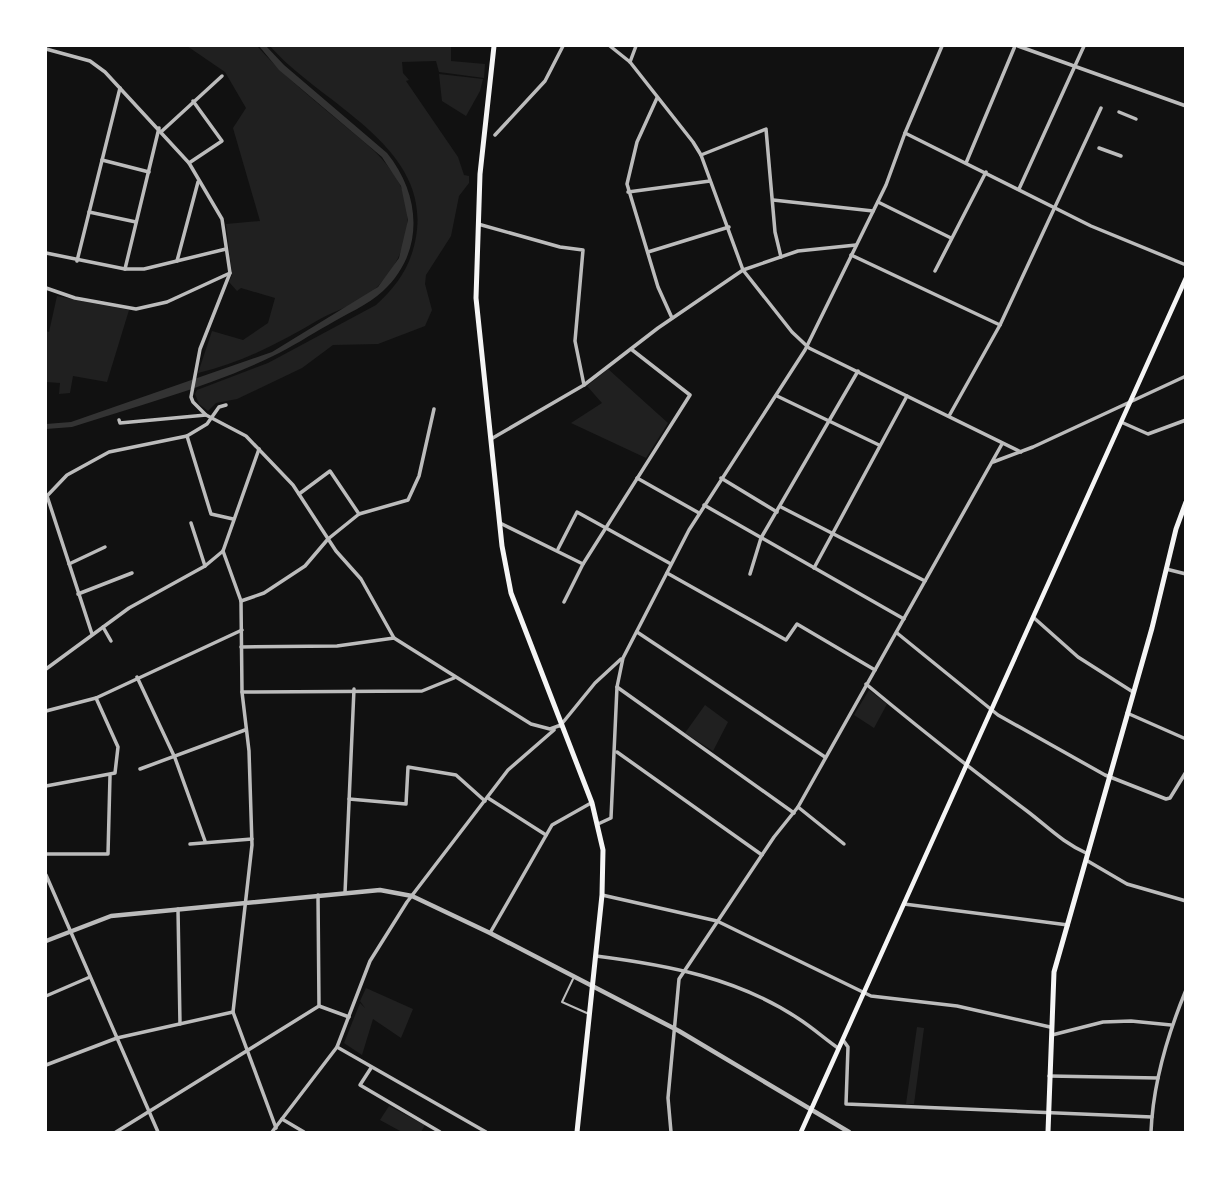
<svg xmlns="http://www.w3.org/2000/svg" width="1231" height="1178" font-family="'Work Sans',sans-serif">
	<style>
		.green { fill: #202020 }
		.water { fill: #333 }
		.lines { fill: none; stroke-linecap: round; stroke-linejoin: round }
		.service { stroke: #bcbcbc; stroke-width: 2 }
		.minor { stroke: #bcbcbc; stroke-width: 3.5 }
		.tertiary { stroke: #bcbcbc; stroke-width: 4.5 }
		.secondary { stroke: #f5f5f5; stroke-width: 4.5 }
		.primary { stroke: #f5f5f5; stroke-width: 5 }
	</style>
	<rect width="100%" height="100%" fill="#111"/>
	<!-- green -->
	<g class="green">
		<path d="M187,46H257C282,74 310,97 339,121C358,137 379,152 393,173C421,212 406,262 372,292C358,304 336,310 320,319C281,342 242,363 198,373L212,331L243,340L268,323L275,298L241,288L237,291L229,282L232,275L226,224L260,221L233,128L246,108L225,72Z"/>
		<path d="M270,46H451V61L485,64L484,78L439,72L436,61L402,62L403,73L409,80L406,81L458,157L464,175L469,176V183L459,196L451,236L426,275L425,284L432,310L425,326L378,344L333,345L302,368L237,399L216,403L208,411L199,404L195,394L197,390L268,363L376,305C397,286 411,266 416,237C432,145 320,104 270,46Z"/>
		<polygon points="439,74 483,79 480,91 466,116 442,101"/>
		<polygon points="57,296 129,310 107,382 73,376 70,393 59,394 60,383 46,382 46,331 49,332"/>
		<polygon points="608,369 668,423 646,458 571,423 602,403 587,386"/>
		<polygon points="869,690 887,704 874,728 854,715"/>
		<polygon points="705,705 728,722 713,751 685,733"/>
		<polygon points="366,988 413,1009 401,1038 373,1019 362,1055 344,1043 360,1003 365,1008 360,1001"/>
		<polygon points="917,1027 924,1028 914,1104 906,1104"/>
		<polygon points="389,1106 425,1125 421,1132 402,1132 380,1120"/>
	</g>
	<!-- water -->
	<path class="water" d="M259,46H266L284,65L387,153C421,195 425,252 383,291C368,305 346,314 328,325C310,335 292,347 273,356C210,387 139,405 72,427L46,429V424L71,422L272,352L378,287L399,258L408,220L401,186L382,157L279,70Z"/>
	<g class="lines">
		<!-- service -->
		<polyline class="service" points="573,979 562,1002 589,1014"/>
		<!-- minor -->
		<g class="minor">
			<polyline points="610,46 630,62 693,142 701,155 743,270 792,332 809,348 1021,452"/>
			<polyline points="1018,46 1186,106"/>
			<polyline points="46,49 90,61 105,72 189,163 222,219 230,273 200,349 191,397 193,402 206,415 246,436 293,485 336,551 361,579 394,638 531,724 550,729 561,725"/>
			<polyline points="630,62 636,46"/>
			<polyline points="657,98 637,142 627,184 658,287 672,318"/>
			<polyline points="1119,112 1136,119"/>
			<polyline points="162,131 222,76"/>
			<polyline points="905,133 1091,226 1186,265"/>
			<polyline points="495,135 545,81 563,46"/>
			<polyline points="1099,148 1121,156"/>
			<polyline points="701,155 766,129 775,232 781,257"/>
			<polyline points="102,160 149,172"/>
			<polyline points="189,163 222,141 193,101"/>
			<polyline points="966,163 1015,46"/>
			<polyline points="1019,189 1084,46"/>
			<polyline points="628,192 710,181"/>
			<polyline points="773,200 873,211"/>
			<polyline points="878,202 951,238"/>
			<polyline points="89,212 136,222"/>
			<polyline points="478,224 560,247 583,250 575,341 584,385"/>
			<polyline points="648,252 729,227"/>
			<polyline points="46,253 125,269 144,269 226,249"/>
			<polyline points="851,255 1000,325"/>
			<polyline points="77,261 120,88"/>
			<polyline points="177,261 198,182"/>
			<polyline points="125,269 159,128"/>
			<polyline points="935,271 986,172"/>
			<polyline points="46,288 75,298 136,309 167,302 230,273"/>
			<polyline points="777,396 879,445"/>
			<polyline points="949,416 1000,325 1101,108"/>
			<polyline points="119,420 120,423 206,415"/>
			<polyline points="1121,422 1148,434 1186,420"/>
			<polyline points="187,436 211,514 233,519"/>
			<polyline points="491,439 584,385 658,328 743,270 798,251 856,245"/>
			<polyline points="993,462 1033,447 1186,376"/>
			<polyline points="637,478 699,513"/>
			<polyline points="721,478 777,512"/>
			<polyline points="299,494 330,471 359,514"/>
			<polyline points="47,496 92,634"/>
			<polyline points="46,497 67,475 109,452 187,436 207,424 219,407 226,405"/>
			<polyline points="704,505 904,619"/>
			<polyline points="781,507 925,581"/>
			<polyline points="191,523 205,566"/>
			<polyline points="500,523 583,564"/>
			<polyline points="558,549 577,512 671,564"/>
			<polyline points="223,551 241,601 242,692 249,751 252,845 233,1012 276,1128"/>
			<polyline points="69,564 105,547"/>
			<polyline points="814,568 907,396"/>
			<polyline points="1166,569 1186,574"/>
			<polyline points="667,573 786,640 797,624 875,670"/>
			<polyline points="750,574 761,538 858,371"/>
			<polyline points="78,594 132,573"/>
			<polyline points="241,601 264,593 305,566 328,539 359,514 408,500 419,476 434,409"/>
			<polyline points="564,602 583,564 690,395 631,349"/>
			<polyline points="1033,617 1078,657 1133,692"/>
			<polyline points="103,627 111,641"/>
			<polyline points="637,632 825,757"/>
			<polyline points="897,633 998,715 1105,775 1166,799 1170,798 1186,772"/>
			<polyline points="241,647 337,646 394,638"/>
			<polyline points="46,669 129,608 205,566 223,551 259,449"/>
			<polyline points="137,677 175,758 205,841"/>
			<path d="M866,684C919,728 972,770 1027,811C1048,827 1063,843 1088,854"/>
			<polyline points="617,687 794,813"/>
			<polyline points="242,692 422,691 454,678"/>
			<polyline points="46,711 96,698 242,630"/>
			<polyline points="1127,713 1186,739"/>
			<polyline points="560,726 595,683 621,659"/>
			<polyline points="617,752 762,855"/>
			<polyline points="140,769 245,730"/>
			<polyline points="46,786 115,773 118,747 96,698"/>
			<polyline points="488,798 546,835"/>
			<polyline points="349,799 406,804 408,767 456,775 485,801"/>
			<polyline points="798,807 844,844"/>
			<polyline points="598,824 611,818 617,687 623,658 689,530 805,350 886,185 905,133 942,46"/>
			<polyline points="190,844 252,839"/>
			<polyline points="46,854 108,854 110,776"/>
			<polyline points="1086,860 1127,884 1186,901"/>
			<polyline points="46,875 158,1132"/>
			<polyline points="345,893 354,689"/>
			<polyline points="602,895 717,921 871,996 957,1006 1050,1027"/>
			<polyline points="904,904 1068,925"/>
			<polyline points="178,909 180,1024"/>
			<polyline points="490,933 552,825 591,803"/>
			<path d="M596,956C667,965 738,978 799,1019C813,1028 825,1039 838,1048"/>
			<polyline points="46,996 90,977"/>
			<polyline points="319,1006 349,1017"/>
			<polyline points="1052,1035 1103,1022 1131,1021 1171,1025"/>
			<polyline points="843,1040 848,1047 846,1104 1152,1117"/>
			<polyline points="337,1047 486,1132"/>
			<polyline points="46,1065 117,1038 233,1012"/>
			<polyline points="371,1068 360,1085 440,1132"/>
			<polyline points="1049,1076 1158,1078"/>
			<polyline points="282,1119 304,1132"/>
			<polyline points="116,1132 319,1006 318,895"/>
			<polyline points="272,1132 337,1047 370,961 407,902 508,770 554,730"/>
			<polyline points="671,1132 668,1098 679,979 774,837 798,807 1002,444"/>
			<path d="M1151,1132C1153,1083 1167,1036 1186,990"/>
		</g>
		<!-- tertiary -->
		<polyline class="tertiary" points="46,941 111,916 380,890 412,896 490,933 679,1031 849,1132"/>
		<!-- secondary -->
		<polyline class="secondary" points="801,1132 1186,278"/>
		<!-- primary -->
		<g class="primary">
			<polyline points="494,46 480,174 476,298 502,546 511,593 592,803 603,850 602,895 577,1132"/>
			<polyline points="1048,1132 1054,972 1152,628 1176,529 1186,502"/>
		</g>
	</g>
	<!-- border -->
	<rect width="1231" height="1178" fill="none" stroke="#ffffff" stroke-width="94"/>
</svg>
